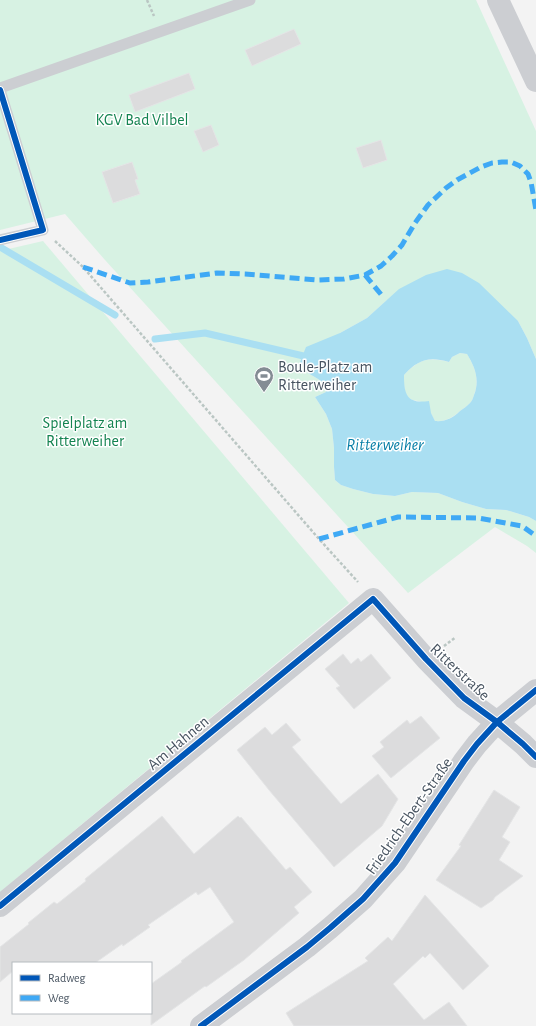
<svg xmlns="http://www.w3.org/2000/svg" width="536" height="1026" font-family="'Alegreya Sans',sans-serif">
	<style>
		.green { fill: #d7f2e3 }
		.water { fill: #aadff2; fill-rule: evenodd }
		.lines { fill: none; stroke-linecap: round; stroke-linejoin: round }
		.stream { stroke: #aadff2; stroke-width: 7 }
		.building { fill: #dcdcdd; stroke: #e4e5e6 }
		.path { stroke: #bac6c3; stroke-width: 2.5; stroke-dasharray: 3 2; stroke-linecap: butt }
		.lane { stroke: #ccced2; stroke-width: 11 }
		.street { stroke: #ccced2; stroke-width: 22 }
		.quiet { stroke: #3fa9f5; stroke-width: 5; stroke-dasharray: 10 5; stroke-linecap: butt }
		.cycleway-casing { stroke: #fff; stroke-width: 8 }
		.cycleway { stroke: #0057b8; stroke-width: 6 }
		.labels { text-anchor: middle; dominant-baseline: central; stroke-width: 3; stroke-linejoin: round; paint-order: stroke }
		.park-label { font-size: 16px; fill: #138350; stroke: #fff }
		.poi-label { font-size: 16px; fill: #485461; stroke: #fff; text-anchor: start }
		.street-label { font-size: 16px; fill: #485461; stroke: #fff }
		.water-label { font-size: 17px; font-style: italic; fill: #067ea6; stroke: #fff }
	</style>
	<rect width="100%" height="100%" fill="#f3f3f3"/>
	<!-- green -->
	<g class="green">
		<polygon points="0,0 476,0 536,131 536,359 527,338 518,321 387,300 367,318 340,333 308,373 318,379 325,384 326,392 315,397 326,414 332,429 334,448 334,467 335,480 341,485 353,489 373,494 395,496 412,492 438,493 462,502 486,509 506,510 529,517 536,521 536,553 527,546 495,527 408,593 105,260 65,214 0,230"/>
		<polygon points="43,241 349,603 0,892 0,251"/>
		<path d="M460,353L467,354C475,367 480,380 474,395C473,398 472,401 470,403C467,406 463,409 460,411C452,418 445,422 435,421C432,415 428,407 422,402C420,401 416,401 413,400C403,397 404,384 404,375C407,372 410,368 414,366C424,357 437,359 449,362L452,357Z"/>
	</g>
	<!-- water -->
	<path class="water" d="M447,269L462,273L479,283L518,321L527,338L536,359V521L529,517L506,510L486,509L462,502L438,493L412,492L395,496L373,494L353,489L341,485L335,480L334,467V448L332,429L326,414L315,397L326,392L325,384L318,379L308,373L300,362L306,347L340,333L367,318L399,289L426,275ZM460,353L467,354C475,367 480,380 474,395C473,398 472,401 470,403C467,406 463,409 460,411C453,418 445,422 435,421L431,413L429,401C407,404 404,395 404,375C418,360 428,356 449,362L452,357Z"/>
	<g class="lines">
		<!-- stream -->
		<g class="stream">
			<polyline points="0,247 115,315"/>
			<polyline points="155,339 205,333 312,358"/>
		</g>
	</g>
	<!-- building -->
	<g class="building">
		<polygon points="294,29 301,44 252,66 245,50"/>
		<polygon points="189,73 195,89 135,112 129,95"/>
		<polygon points="211,125 219,145 203,152 194,131"/>
		<polygon points="381,140 387,160 363,168 356,148"/>
		<polygon points="132,162 138,179 135,180 140,194 113,203 102,172"/>
		<polygon points="343,654 351,664 358,658 361,662 371,654 391,678 354,709 336,688 340,686 325,669"/>
		<polygon points="421,716 440,738 391,778 372,756 384,747 380,742 407,720 410,724"/>
		<polygon points="286,723 301,740 292,747 341,804 378,774 398,799 382,826 334,867 269,790 237,750 265,727 272,735"/>
		<polygon points="494,790 520,807 502,837 510,842 499,860 523,876 495,897 493,900 481,908 436,880 461,846 459,845"/>
		<polygon points="162,816 194,854 238,816 240,818 241,817 286,870 290,867 312,892 294,907 299,913 244,960 206,987 205,986 151,1025 151,984 182,962 181,961 234,922 210,887 198,895 196,892 148,925 150,927 123,946 122,944 95,963 13,963 13,971 0,982 0,947 29,924 28,923 54,902 57,904 86,881 85,879"/>
		<polygon points="425,895 489,966 463,990 430,953 425,958 423,956 393,984 424,1020 449,1002 467,1026 294,1026 286,1013 368,961 365,958 388,937 392,941"/>
	</g>
	<g class="lines">
		<!-- path -->
		<g class="path">
			<polyline points="147,0 154,16"/>
			<polyline points="55,241 83,267 319,539 358,582"/>
			<polyline points="444,646 456,637"/>
		</g>
		<!-- lane -->
		<g class="lane">
			<polyline points="0,88 250,0"/>
			<polyline points="0,90 43,230 0,240"/>
		</g>
		<!-- street -->
		<g class="street">
			<polyline points="498,0 536,81"/>
			<polyline points="0,906 373,599 426,659 464,698 497,722 523,744 536,757"/>
			<polyline points="201,1026 307,947 330,928 363,899 395,863 464,761 477,744 497,722 536,690"/>
		</g>
		<!-- quiet -->
		<g class="quiet">
			<polyline points="83,267 130,283 148,282 217,273 245,274 318,280 344,279 365,275 381,266 392,256 402,245 415,223 428,205 446,188 457,180 481,167 492,163 502,162 511,162 520,166 528,174 531,182 536,210"/>
			<polyline points="365,275 384,298"/>
			<polyline points="319,539 398,517 478,518 522,526 536,536"/>
		</g>
		<defs>
			<g id="cycleway">
				<polyline points="0,90 43,230 0,240"/>
				<polyline points="0,906 373,599 426,659 464,698 497,722 523,744 536,757"/>
				<polyline points="201,1026 307,947 330,928 363,899 395,863 464,761 477,744 497,722 536,690"/>
			</g>
		</defs>
		<!-- cycleway casing -->
		<use href="#cycleway" class="cycleway-casing"/>
		<!-- cycleway -->
		<use href="#cycleway" class="cycleway"/>
	</g>
	<!-- icons -->
	<defs>
		<symbol id="stadium-pin" viewBox="-11 -11 22 30"><path d="M0 17L-7.5 6A9.5 9.5 0 1 1 7.5 6Z" fill="#848c94" stroke="#fff"/><path d="M0-5a6.5 5 0 1 0 0 10a6.5 5 0 1 0 0-10ZM-3.5-1.8h7v3.6h-7Z" fill="#fff"/></symbol>
	</defs>
	<g fill-rule="evenodd">
		<use href="#stadium-pin" x="253" y="365" width="22" height="30"/>
	</g>
	<g class="labels">
		<!-- park labels -->
		<g class="park-label">
			<text x="142" y="120">KGV Bad Vilbel</text>
			<text x="85" y="423">Spielplatz am<tspan x="85" dy="18">Ritterweiher</tspan></text>
		</g>
		<!-- poi labels -->
		<g class="poi-label">
			<text x="278" y="367">Boule-Platz am<tspan x="278" dy="18">Ritterweiher</tspan></text>
		</g>
		<!-- street labels -->
		<g class="street-label">
			<text transform="translate(460 672) rotate(43)">Ritterstraße</text>
			<text transform="translate(178 743) rotate(-40)">Am Hahnen</text>
			<text transform="translate(409 816) rotate(-55)">Friedrich-Ebert-Straße</text>
		</g>
		<!-- water labels -->
		<g class="water-label">
			<text x="385" y="444">Ritterweiher</text>
		</g>
	</g>
	<!-- legend -->
	<rect x="12" y="962" width="140" height="52" fill="#ffffff" stroke="#b6bbc0"/>
	<rect x="20" y="975" width="20" height="6" fill="#0057b8" stroke="#b6bbc0"/>
	<text x="48" y="982" font-size="12" fill="#485461">Radweg</text>
	<rect x="20" y="995" width="20" height="6" fill="#3fa9f5" stroke="#b6bbc0"/>
	<text x="48" y="1002" font-size="12" fill="#485461">Weg</text>
</svg>
